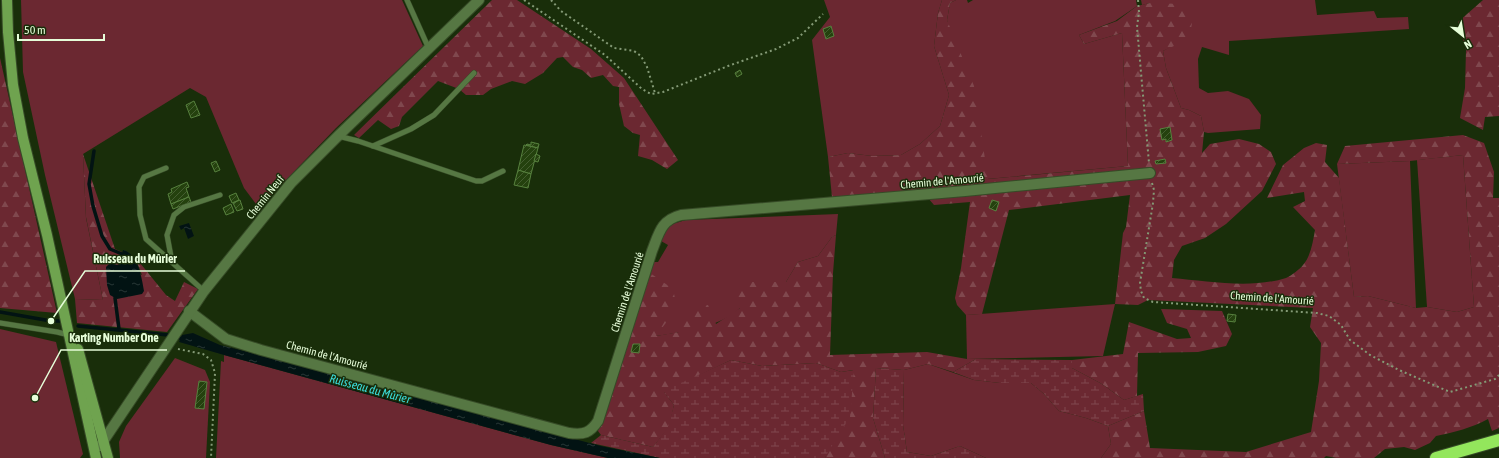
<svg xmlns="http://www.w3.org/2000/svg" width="1499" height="458" font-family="'Asap Condensed',sans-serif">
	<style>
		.grass { fill: #6b2831 }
		.forest { fill: url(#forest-firs) }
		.wetland { fill: url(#wetland-marsh) }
		.water { fill: url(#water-ripples) }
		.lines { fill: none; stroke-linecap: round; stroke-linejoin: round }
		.stream { stroke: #021313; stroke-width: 3.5 }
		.building { fill: url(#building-hatch); stroke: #57813e }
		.lane-casing { stroke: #364b27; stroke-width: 6 }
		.street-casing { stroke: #364b27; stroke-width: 12 }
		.secondary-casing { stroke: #364b27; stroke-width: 12 }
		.highway-casing { stroke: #364b27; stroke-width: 14 }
		.path { stroke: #849a76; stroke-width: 2; stroke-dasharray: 2 3; stroke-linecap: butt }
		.lane { stroke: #567743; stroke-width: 5 }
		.street { stroke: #567743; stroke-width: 10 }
		.secondary { stroke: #6fa34f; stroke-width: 10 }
		.highway { stroke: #93e65c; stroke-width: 12 }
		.labels { text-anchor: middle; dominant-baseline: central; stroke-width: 3; stroke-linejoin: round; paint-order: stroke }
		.street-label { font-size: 11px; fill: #e6fdd9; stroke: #192e0a }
		.water-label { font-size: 12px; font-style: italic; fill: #3bdddd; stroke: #192e0a }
		.leader { fill: none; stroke: #e6fdd9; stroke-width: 1.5 }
		.callout-dot { fill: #e6fdd9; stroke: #192e0a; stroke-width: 1.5 }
		.callout-label { font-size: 12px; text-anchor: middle; font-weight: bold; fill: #e6fdd9; stroke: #192e0a; stroke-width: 3; stroke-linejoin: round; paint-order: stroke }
	</style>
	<defs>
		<pattern id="forest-firs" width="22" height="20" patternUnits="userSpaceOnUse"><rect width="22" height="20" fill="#6b2831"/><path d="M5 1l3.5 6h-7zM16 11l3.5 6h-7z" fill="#80484e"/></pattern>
		<pattern id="wetland-marsh" width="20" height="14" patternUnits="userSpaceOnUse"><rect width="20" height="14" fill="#6b2831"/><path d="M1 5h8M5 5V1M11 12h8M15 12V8" fill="none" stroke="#80484e"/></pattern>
		<pattern id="water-ripples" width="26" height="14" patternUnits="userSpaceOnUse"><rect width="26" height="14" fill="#021313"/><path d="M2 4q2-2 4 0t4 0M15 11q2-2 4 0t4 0" fill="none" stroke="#273635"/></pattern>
		<pattern id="building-hatch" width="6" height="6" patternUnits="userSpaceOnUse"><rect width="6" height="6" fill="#24410e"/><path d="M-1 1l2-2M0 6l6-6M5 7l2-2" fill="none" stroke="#445d30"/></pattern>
	</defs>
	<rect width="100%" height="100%" fill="#192e0a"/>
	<!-- grass -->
	<g class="grass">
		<polygon points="21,0 402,0 423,46 336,128 259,208 244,188 206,97 190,88 83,154 86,218 103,300 75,299 45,175 23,72"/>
		<polygon points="824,0 942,0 938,13 934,46 949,95 940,126 920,144 901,155 872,156 848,153 828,157 812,40 830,17"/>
		<polygon points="956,0 967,0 968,3 973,0 1136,0 1137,6 1115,21 1079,35 1084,44 1122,33 1128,166 987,179 947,20 950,3"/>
		<polygon points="1141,0 1315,0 1317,15 1374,11 1377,18 1408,17 1409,29 1229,41 1229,55 1202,47 1198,59 1199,88 1208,93 1228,91 1249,99 1261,115 1260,129 1208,133 1204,132 1201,116 1189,110 1181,108 1166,68 1163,51 1172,46 1150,3 1142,5"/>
		<polygon points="1463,155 1474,307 1457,312 1427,307 1417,160"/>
		<polygon points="1410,161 1416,308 1368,296 1354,297 1337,164"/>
		<path d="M838,214L836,235L832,237L818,256L798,262L786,282H760C753,290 748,299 741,307C722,327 682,332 656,336L650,273L653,262H658L668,245L661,241C665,226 671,224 686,220Z"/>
		<polygon points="1115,304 1103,356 967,359 966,315"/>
		<polygon points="0,329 56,342 83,454 80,458 0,458"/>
		<polygon points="224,355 551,445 608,458 216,458 221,361 224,362"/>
		<polygon points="175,358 205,370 210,382 206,458 120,458 119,442 126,426"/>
		<polygon points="928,364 974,380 1000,383 1031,383 1044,394 1059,411 1086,418 1108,426 1111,444 1101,458 986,458 960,446 931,456 907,452 903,425 904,370"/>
	</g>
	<!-- forest -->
	<g class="forest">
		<polygon points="492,0 517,0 591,49 624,78 678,160 667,169 652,160 638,156 640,135 633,133 624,126 619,104 619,87 613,86 603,75 591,78 582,70 573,67 563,57 557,58 543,73 525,84 512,81 491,89 483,95 466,95 459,89 438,81 402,117 399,126 391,129 378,120 359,138 354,135"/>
		<path d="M942,0H956L950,3L947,20L974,86L988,179L1128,166L1122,33L1084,44L1079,35L1117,21L1137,6L1150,3L1183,4C1194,20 1194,22 1187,40L1163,51L1166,68L1181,108L1189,110L1201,116L1204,132L1202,153L1210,144L1239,139L1259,144L1271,152L1276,164L1262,191L1226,224L1205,238L1182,246L1174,260L1172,278C1207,281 1251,289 1286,278C1291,276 1300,269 1303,265C1311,256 1313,241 1315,230L1293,207L1305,201L1304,192L1267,198L1283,165L1304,148L1316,143L1327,145L1325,162L1339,178L1354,297L1368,296L1416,308L1427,307L1457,312L1474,307L1463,155L1410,161L1337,164L1345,146L1463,135L1484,143L1494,172L1493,198H1499V428L1492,431L1488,419C1471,428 1455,432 1436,436L1430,443L1415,450L1404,447L1385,449L1374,458H1336L1326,456L1324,458H1101L1111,444L1108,426L1144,411L1150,448L1246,452L1311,432L1319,381L1321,343L1310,327L1313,308L1148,300L1138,305L1115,304L1123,233L1126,227L1130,195L1009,210L982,314L966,315L957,305L955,298L961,268L970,202L934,205L922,191L832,197L828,157L848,153L872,156L901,155L920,144L940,126L949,95L934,46L938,13Z"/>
		<polygon points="1483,0 1499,0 1499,116 1485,117 1483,130 1460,118 1465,88 1466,50 1458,22"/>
		<polygon points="0,58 57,313 0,308"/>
		<polygon points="83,154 115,249 122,252 123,260 118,265 114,263 142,275 136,260 136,258 166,295 175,301 184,282 198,289 167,332 77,323 75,299 103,300 86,217"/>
		<polygon points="836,235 833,273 830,355 927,352 967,359 976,359 953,372 928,364 904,370 876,368 873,418 885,458 825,458 853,370 841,372 816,363 762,366 731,360 664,392 674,405 669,427 653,447 601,435 598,431 650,273 673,289 677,308 656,336 679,332 690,307 708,305 716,324 740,308 735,300 736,282 786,282 798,262 818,256 832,237"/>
		<polygon points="1161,309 1222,311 1232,334 1226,346 1198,352 1138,353 1137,396 1124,400 1102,384 1072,368 1072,360 1123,354 1129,322 1177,339 1191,338 1187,329 1167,323"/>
	</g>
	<!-- wetland -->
	<g class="wetland">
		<polygon points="976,359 1072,360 1072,368 1102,384 1124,400 1143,394 1144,411 1108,426 1086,418 1059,411 1044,394 1031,383 1000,383 974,380 953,372"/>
		<polygon points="731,360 762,366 816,363 841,372 854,370 850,417 828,452 825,458 660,458 591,443 601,435 653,447 668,427 674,405 663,391"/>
		<polygon points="876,368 904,370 903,425 907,452 931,456 960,446 986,458 885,458 873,418"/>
	</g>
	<!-- water -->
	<g class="water">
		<polygon points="189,223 194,236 188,239 184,228 181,230 179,226"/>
		<path d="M123,250C138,253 142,279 144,291L142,294L117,299L110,295L107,285L106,267L110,263L118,265L123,260L122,254Z"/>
		<polygon points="193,333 220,345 331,373 430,401 601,446 660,458 608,458 551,445 224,355 179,342 182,335"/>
	</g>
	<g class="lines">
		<!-- stream -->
		<g class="stream">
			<polyline points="94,151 89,184 93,206 102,236 110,249 122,254"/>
			<polyline points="115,298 119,329"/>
			<polyline points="0,312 51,321 60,321"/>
			<polyline points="78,326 168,335 184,339"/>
		</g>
	</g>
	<!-- building -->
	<g class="building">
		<polygon points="831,26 834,36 826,39 823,29"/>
		<polygon points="740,70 742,74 737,77 735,73"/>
		<polygon points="194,101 200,115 191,118 186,105"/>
		<polygon points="1170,127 1172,140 1166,142 1166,139 1162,140 1160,129"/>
		<polygon points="531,142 539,144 538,148 526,145 527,144 531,145"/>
		<polygon points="524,145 538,148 531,174 518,170"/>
		<polygon points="536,154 540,156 538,162 534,161"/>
		<polygon points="1165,159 1166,163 1156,164 1155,161"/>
		<polygon points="216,161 220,170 215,172 211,163"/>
		<polygon points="518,170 531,174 528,188 514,185"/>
		<polygon points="187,182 189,187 186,188 189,197 171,204 168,194 172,192 171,189"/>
		<polygon points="236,193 239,200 232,203 229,196"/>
		<polygon points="189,197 191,202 173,209 171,204"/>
		<polygon points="240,200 243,209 237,211 233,203"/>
		<polygon points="992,200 999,202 996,211 989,208"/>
		<polygon points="231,204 234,212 226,215 223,208"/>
		<polygon points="1228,314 1236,315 1235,322 1227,321"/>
		<polygon points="633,344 640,344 639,353 631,352"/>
		<polygon points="199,381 207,382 204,409 195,408"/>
	</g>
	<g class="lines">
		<defs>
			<g id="lane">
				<polyline points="407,0 429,49"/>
				<polyline points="338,136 358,141 476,181 482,181 503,171"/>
				<polyline points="373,146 411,129 434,115 474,73"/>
				<polyline points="166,168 144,177 139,187 140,215 146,239 204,291"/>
				<polyline points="172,262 167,235 174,215 184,207 220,195"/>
				<polyline points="0,323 57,332 69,335"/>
			</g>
			<g id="street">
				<path d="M189,311L226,339L261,350L569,433C584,435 590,433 598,421L652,251C659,233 661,220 681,215L965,191L1150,173"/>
				<polyline points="100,446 204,291 291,183 339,135 479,0"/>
			</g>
			<g id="secondary">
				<polyline points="7,0 8,32 13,85 23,138 47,235 96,458"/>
				<polyline points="78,349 108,458"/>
			</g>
			<polyline id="highway" points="1436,458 1499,440"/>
		</defs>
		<!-- lane casing -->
		<use href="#lane" class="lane-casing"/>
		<!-- street casing -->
		<use href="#street" class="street-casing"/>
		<!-- secondary casing -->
		<use href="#secondary" class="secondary-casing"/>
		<!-- highway casing -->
		<use href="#highway" class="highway-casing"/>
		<!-- path -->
		<g class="path">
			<polyline points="524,0 605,55 642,89 651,94 663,92 728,66 776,49 798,38 823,14"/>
			<polyline points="551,0 561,11 614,48 634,51 641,56 647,67 655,93"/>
			<polyline points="1138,0 1139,12 1137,27 1149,163"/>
			<polyline points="1152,183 1154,190 1153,203 1140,283 1141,291 1144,298 1153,302 1317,313 1329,316 1341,325 1350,340 1370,355 1399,370 1450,392 1495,379 1499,375"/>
			<polyline points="178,349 203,354 211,360 215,373 211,458"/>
		</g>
		<!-- lane -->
		<use href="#lane" class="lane"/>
		<!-- street -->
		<use href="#street" class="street"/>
		<!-- secondary -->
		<use href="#secondary" class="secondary"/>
		<!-- highway -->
		<use href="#highway" class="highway"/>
	</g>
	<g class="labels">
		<!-- street labels -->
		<g class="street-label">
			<text transform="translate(942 181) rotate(-5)">Chemin de l'Amourié</text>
			<text transform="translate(265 197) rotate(-51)">Chemin Neuf</text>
			<text transform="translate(627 292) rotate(-72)">Chemin de l'Amourié</text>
			<text transform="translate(1272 298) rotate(4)">Chemin de l'Amourié</text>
			<text transform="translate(327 355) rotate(15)">Chemin de l'Amourié</text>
		</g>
		<!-- water labels -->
		<g class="water-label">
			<text transform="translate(370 389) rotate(15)">Ruisseau du Mûrier</text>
		</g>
	</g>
	<!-- callouts -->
	<path class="leader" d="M51 321L85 271H185M35 398L61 350H167"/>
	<g class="callout-dot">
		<circle cx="51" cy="321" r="4"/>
		<circle cx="35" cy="398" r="4"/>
	</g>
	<g class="callout-label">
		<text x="135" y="263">Ruisseau du Mûrier</text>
		<text x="114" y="342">Karting Number One</text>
	</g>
	<!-- north arrow -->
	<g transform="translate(1463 36) rotate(150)" stroke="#192e0a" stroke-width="3" paint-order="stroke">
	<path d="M0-3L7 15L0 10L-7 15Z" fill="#e6fdd9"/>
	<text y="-6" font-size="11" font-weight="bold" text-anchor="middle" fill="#e6fdd9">N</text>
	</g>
	<!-- scale -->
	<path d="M18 34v6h86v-6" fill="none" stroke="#e6fdd9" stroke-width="2"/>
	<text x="24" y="34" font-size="12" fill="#e6fdd9" stroke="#192e0a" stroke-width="3" paint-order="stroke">50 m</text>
</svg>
